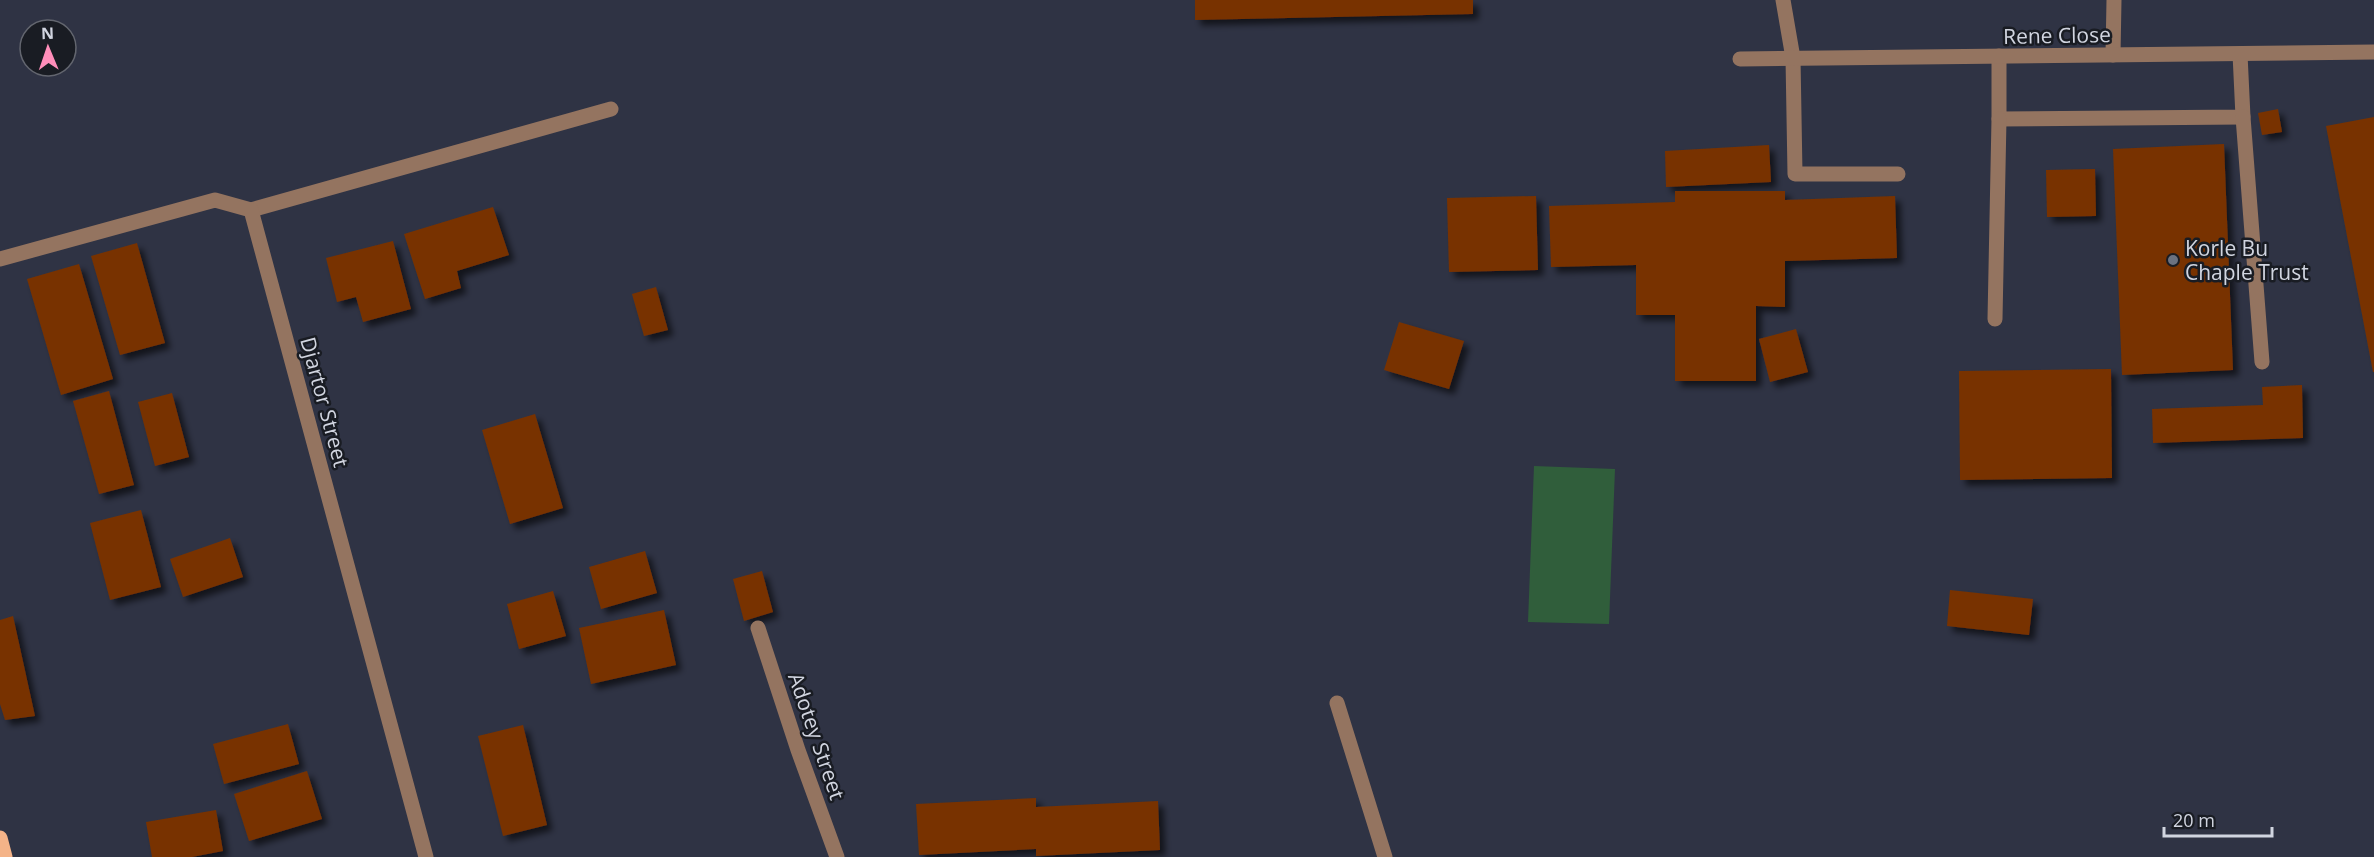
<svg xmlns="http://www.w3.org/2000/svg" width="2374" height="857" font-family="'Open Sans',sans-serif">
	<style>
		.green { fill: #305e3b }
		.building { fill: #783201; filter: url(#shadow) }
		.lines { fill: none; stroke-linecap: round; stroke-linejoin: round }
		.minor { stroke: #947460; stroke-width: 15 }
		.major { stroke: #f4b388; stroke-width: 15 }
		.worship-dot { fill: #6b7280; stroke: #191c23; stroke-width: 2 }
		.labels { text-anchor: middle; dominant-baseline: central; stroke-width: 5; stroke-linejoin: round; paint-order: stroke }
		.street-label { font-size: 21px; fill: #d1d5e0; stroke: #191c23 }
		.poi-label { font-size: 21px; fill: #d1d5e0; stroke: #191c23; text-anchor: start }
	</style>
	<defs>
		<filter id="shadow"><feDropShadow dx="5.5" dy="5.5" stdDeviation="3" flood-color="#0009"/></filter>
	</defs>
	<rect width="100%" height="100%" fill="#2f3344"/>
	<!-- green -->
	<polygon class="green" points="1534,466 1615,469 1609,624 1528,622"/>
	<!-- building -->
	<g class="building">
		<polygon points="1195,0 1473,0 1473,14 1195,20"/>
		<polygon points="2278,109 2282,132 2262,135 2258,113"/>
		<polygon points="2374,117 2374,372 2373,372 2326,126"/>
		<polygon points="2224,144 2233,370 2122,375 2113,149"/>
		<polygon points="1769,145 1771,182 1666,187 1665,151"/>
		<polygon points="2095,169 2096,216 2047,217 2046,170"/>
		<polygon points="1675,191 1785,191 1785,200 1895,196 1897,258 1785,261 1785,307 1756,306 1756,381 1675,381 1675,315 1636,315 1636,265 1551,267 1549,206 1675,202"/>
		<polygon points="1536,196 1538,270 1449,272 1447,198"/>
		<polygon points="493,207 509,255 457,271 461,288 425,299 404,234"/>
		<polygon points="393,241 411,309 363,322 356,297 337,302 326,258"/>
		<polygon points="137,243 165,343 120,355 91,256"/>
		<polygon points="79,264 113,379 61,395 27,279"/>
		<polygon points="656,287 668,330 644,336 632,294"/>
		<polygon points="1399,322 1464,341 1449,389 1384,370"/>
		<polygon points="1796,329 1808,372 1770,382 1759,339"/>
		<polygon points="2111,369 2112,478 1960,480 1959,371"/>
		<polygon points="2302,385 2303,438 2153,443 2152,409 2263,405 2262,387"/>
		<polygon points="109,391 134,485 99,494 73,401"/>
		<polygon points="172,393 189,457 155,466 138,402"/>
		<polygon points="535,414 563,508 510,524 482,430"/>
		<polygon points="141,510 161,587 110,600 90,523"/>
		<polygon points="230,538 243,577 183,597 170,559"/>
		<polygon points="645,551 657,593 601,609 589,567"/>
		<polygon points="762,571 773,612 744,621 733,579"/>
		<polygon points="1950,590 2033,599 2029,635 1947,626"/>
		<polygon points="553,591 566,636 519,649 507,604"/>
		<polygon points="664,610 676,665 591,684 579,628"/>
		<polygon points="13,616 35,716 5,720 0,704 0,620"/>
		<polygon points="288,724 299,764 224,784 213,744"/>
		<polygon points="523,725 547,825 503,836 478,736"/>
		<polygon points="307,771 322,819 249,841 234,794"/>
		<polygon points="1036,798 1036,807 1158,801 1160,850 1036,856 1036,849 919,855 916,804"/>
		<polygon points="216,810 223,851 192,857 152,857 146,822"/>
	</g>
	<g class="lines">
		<!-- minor -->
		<g class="minor">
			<polyline points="1783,0 1793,58 1795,174 1898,174"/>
			<polyline points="2113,55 2114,0"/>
			<polyline points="1999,56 1999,119 2243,117 2240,54"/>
			<polyline points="1740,59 2374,52"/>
			<polyline points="2243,117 2262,362"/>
			<polyline points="251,210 611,109"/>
			<polyline points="0,259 215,200 251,210 426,857"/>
			<polyline points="1995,319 1999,119"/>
			<polyline points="758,628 798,750 837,857"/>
			<polyline points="1337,703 1385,857"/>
		</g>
		<!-- major -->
		<polyline class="major" points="0,838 5,857"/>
	</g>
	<!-- markers -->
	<circle class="worship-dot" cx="2173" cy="260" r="6"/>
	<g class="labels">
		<!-- street labels -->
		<g class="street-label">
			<text transform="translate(2057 35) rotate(-1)">Rene Close</text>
			<text transform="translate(325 402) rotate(75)">Djartor Street</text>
			<text transform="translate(817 736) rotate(71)">Adotey Street</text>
		</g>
		<!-- poi labels -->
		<g class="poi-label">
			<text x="2185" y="248">Korle Bu<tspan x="2185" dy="24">Chaple Trust</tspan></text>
		</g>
	</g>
	<!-- north arrow -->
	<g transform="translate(48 48) rotate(358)"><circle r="28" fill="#191c23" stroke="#63666f" stroke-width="1.5"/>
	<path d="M0-4.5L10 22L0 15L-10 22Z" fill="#ff8eba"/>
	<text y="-9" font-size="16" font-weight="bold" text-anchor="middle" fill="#d1d5e0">N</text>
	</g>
	<!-- scale -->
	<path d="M2164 827v9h108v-9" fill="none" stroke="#d1d5e0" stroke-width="3"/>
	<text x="2173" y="827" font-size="18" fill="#d1d5e0" stroke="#191c23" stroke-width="4.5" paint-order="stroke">20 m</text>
</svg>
